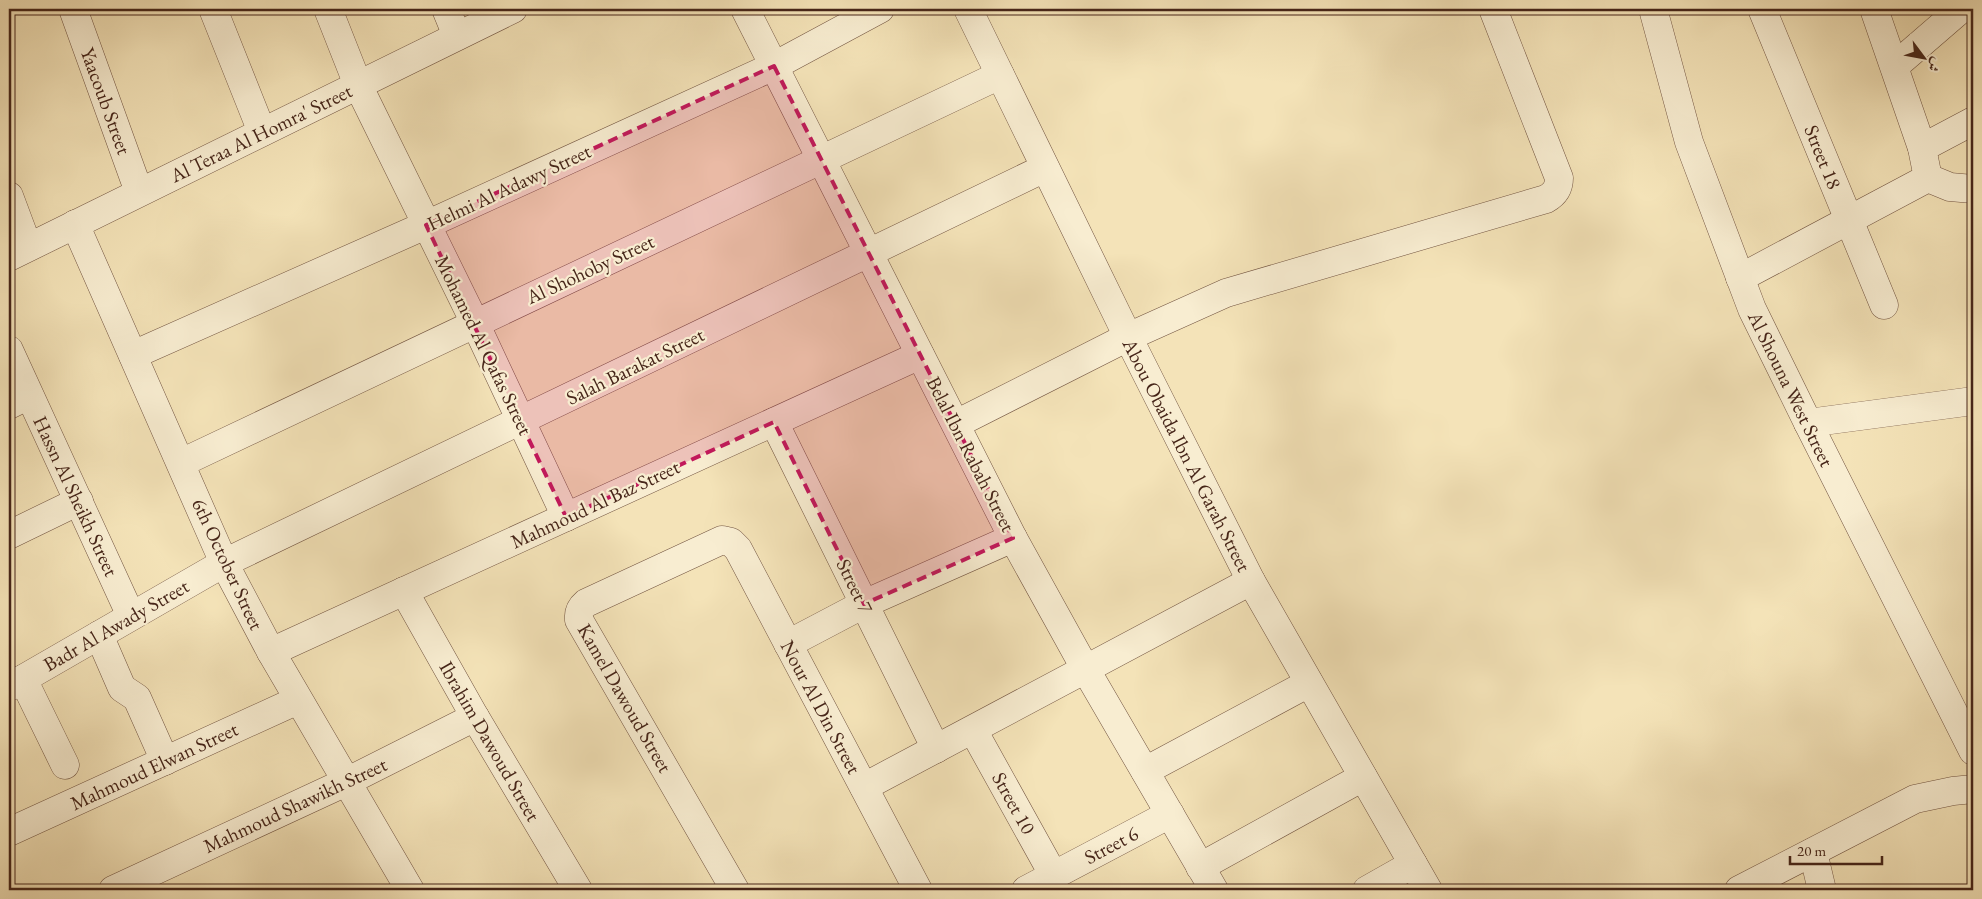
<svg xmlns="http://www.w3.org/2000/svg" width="1982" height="899" font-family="'EB Garamond',Amiri,serif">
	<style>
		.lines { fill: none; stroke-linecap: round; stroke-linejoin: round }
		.minor-casing { stroke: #725441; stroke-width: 29 }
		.minor { stroke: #f8edd1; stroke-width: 28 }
		.marked { fill: #c2185b; fill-opacity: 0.2; stroke: #c2185b; stroke-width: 4; stroke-dasharray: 10 6; stroke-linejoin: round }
		.labels { text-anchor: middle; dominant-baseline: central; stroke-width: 4.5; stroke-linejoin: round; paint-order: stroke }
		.street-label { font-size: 20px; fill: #462519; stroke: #f8edd1 }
	</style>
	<rect width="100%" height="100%" fill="#f4e3b8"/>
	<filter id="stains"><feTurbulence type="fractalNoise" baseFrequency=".004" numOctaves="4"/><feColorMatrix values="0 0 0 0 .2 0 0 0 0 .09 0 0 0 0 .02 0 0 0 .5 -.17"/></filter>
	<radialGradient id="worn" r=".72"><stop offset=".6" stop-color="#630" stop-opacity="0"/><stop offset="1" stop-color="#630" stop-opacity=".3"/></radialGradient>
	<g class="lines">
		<defs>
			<g id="minor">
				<polyline points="73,9 139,192"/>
				<polyline points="213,9 262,132"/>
				<polyline points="328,9 358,85 475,323 566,517"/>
				<polyline points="446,9 457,36"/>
				<polyline points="745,9 1013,538 1086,670 1214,890"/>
				<polyline points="968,9 1128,337 1251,581 1428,890"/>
				<polyline points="1653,9 1689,142 1752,309 1808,423 1973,751"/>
				<polyline points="1762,9 1884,305"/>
				<polyline points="1874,9 1922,148 1928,178"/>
				<polyline points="1895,66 1961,9"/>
				<polyline points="1922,148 1973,121"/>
				<polyline points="9,196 28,247"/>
				<polyline points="75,224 224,563 271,652 410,890"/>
				<polyline points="9,257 513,9"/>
				<polyline points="1740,278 1928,178 1950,187 1973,189"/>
				<polyline points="9,350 131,616"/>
				<polyline points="133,355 426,225 774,66 880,9"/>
				<polyline points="9,405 29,395"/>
				<polyline points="774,422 936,749"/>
				<polyline points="1808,423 1973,401"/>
				<path d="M956,424L1128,337L1226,293L1546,199C1555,194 1559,188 1559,178L1493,9"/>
				<polyline points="181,463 1000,75"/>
				<polyline points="9,535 79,501"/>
				<polyline points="404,591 475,717 578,890"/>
				<polyline points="99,635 122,688 137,698 165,761"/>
				<polyline points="788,644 864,604 1013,538"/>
				<polyline points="271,652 920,355"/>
				<polyline points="23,679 65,765"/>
				<polyline points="9,687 224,563 1045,168"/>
				<polyline points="973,730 1054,876"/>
				<polyline points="1145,771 1309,683"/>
				<polyline points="864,787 1251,581"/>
				<polyline points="9,832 298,700"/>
				<polyline points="1813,852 1822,890"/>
				<polyline points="1200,867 1363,777"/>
				<polyline points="113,890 346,782 475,717"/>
				<path d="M735,890L579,620C578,612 580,608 586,603L722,540L731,542L738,549L918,890"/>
				<polyline points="1026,890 1170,814"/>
				<polyline points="1367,890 1413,864"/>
				<polyline points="1739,890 1915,799 1953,791 1973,789"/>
			</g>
		</defs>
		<!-- minor casing -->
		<use href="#minor" class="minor-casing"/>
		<!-- minor -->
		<use href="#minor" class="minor"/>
	</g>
	<!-- marked area -->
	<path class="marked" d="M774,66L1013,538L864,604L774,422L566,517L426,225Z"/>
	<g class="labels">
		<!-- street labels -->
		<g class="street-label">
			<text transform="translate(106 101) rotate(70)">Yaacoub Street</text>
			<text transform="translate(261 133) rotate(-26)">Al Teraa Al Homra' Street</text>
			<text transform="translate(1823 157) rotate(68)">Street 18</text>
			<text transform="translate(509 187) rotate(-25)">Helmi Al Adawy Street</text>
			<text transform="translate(590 269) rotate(-25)">Al Shohoby Street</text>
			<text transform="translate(484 345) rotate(64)">Mohamed Al Qafas Street</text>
			<text transform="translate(635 366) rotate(-26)">Salah Barakat Street</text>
			<text transform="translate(1791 389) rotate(64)">Al Shouna West Street</text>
			<text transform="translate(971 454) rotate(63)">Belal Ibn Rabah Street</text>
			<text transform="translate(1187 455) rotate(63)">Abou Obaida Ibn Al Garah Street</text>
			<text transform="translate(76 496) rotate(65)">Hassn Al Sheikh Street</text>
			<text transform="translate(595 504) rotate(-25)">Mahmoud Al Baz Street</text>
			<text transform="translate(228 564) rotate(65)">6th October Street</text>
			<text transform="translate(855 586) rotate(64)">Street 7</text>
			<text transform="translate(116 625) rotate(-30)">Badr Al Awady Street</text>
			<text transform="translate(625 698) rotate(60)">Kamel Dawoud Street</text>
			<text transform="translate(821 707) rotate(62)">Nour Al Din Street</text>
			<text transform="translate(490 741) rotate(60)">Ibrahim Dawoud Street</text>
			<text transform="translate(154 766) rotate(-25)">Mahmoud Elwan Street</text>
			<text transform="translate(1014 803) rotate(61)">Street 10</text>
			<text transform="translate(295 805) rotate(-25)">Mahmoud Shawikh Street</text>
			<text transform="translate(1111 845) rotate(-28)">Street 6</text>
		</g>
	</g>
	<!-- margin -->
	<rect width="1982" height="899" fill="none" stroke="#f4e3b8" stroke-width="30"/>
	<rect x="10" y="10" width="1962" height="879" fill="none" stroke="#462519" stroke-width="2.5"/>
	<rect x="15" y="15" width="1952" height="869" fill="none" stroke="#462519"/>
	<!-- north arrow -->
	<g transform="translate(1924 58) rotate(122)" stroke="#f8edd1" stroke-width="4" paint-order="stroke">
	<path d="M0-4L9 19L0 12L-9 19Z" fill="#462519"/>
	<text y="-8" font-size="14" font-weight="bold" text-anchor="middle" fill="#462519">ش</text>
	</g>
	<!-- scale -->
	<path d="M1790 856v8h92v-8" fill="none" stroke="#462519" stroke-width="2.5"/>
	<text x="1797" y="856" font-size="15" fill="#462519" stroke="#f8edd1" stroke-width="4" paint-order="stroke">20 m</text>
	<rect width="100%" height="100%" filter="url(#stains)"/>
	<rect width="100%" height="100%" fill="url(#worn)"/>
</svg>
